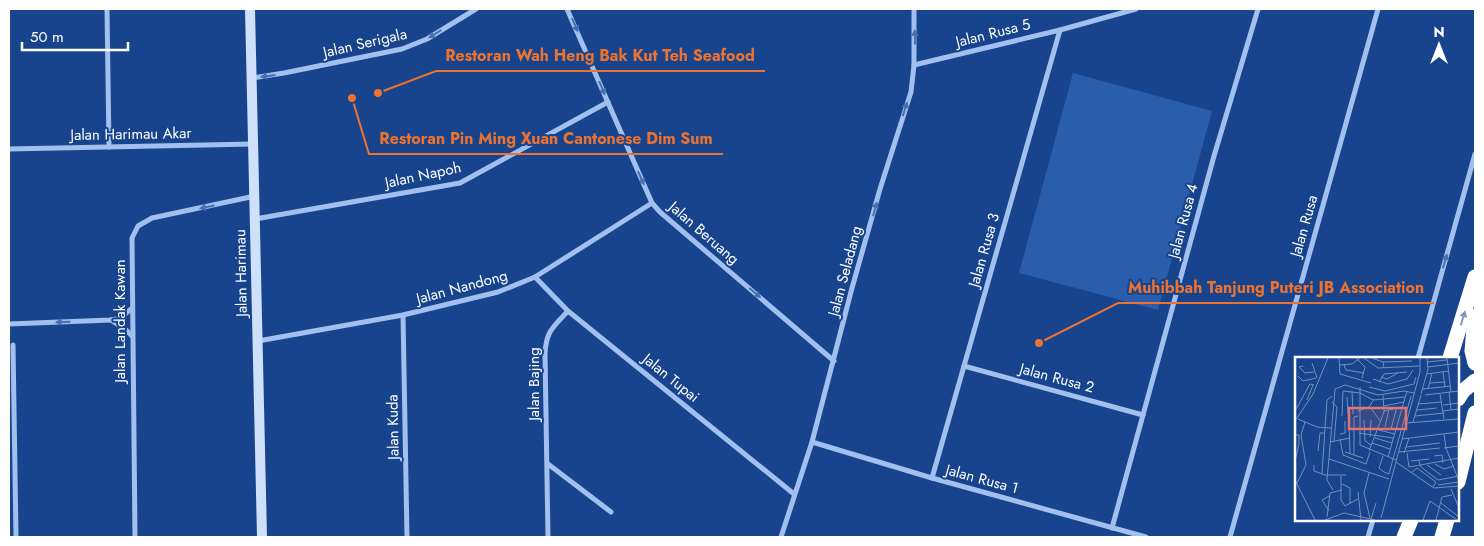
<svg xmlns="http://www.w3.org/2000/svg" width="1484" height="546" font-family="Jost,sans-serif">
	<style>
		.green { fill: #2a5dab }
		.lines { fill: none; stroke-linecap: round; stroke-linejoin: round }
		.street { stroke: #a2c0ef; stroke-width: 5 }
		.secondary { stroke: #cfe0fa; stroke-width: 10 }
		.highway { stroke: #fff; stroke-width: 15 }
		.oneway { fill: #486faf }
		.oneway2 { fill: #7f98c0 }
		.labels { text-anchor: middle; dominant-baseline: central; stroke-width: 4; stroke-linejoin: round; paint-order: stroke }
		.street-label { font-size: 15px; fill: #fff; stroke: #17448c }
		.inset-road { fill: none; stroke: #748fba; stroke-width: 1 }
		.view { fill: #e47373; fill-opacity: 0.15; stroke: #e47373; stroke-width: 2.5 }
		.inset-edge { fill: none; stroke: #fff; stroke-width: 2.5 }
		.leader { fill: none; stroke: #eb7230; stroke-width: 2 }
		.callout-dot { fill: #eb7230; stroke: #17448c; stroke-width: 2 }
		.callout-label { font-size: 16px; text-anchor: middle; font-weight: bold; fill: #eb7230; stroke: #17448c; stroke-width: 4; stroke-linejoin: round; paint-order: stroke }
	</style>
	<rect width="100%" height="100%" fill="#17448c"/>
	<!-- green -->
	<polygon class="green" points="1073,73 1212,111 1158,310 1019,273"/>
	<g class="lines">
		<!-- street -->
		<g class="street">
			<polyline points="107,9 109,147"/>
			<polyline points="567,9 652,203 660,212 834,361"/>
			<polyline points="914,65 1060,30 1136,9"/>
			<polyline points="252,78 284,73 402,49 427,39 476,9"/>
			<polyline points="9,149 253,144"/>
			<polyline points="255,219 460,183 608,102"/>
			<polyline points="535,277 568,311 794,494"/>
			<polyline points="403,315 407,537"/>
			<polyline points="111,320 126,330 132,336"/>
			<polyline points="9,324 111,320 121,318 132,308"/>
			<polyline points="258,341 403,315 498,292 535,277 652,203"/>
			<polyline points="13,345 16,537"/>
			<polyline points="1418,358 1475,154"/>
			<polyline points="964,366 1143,415"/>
			<polyline points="812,442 932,478 1146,537"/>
			<polyline points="548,464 611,512"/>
			<polyline points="932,478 1060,30"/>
			<polyline points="1112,528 1214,156 1258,9"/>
			<polyline points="135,537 132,238 138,226 152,218 255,196"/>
			<path d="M548,537L545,354C546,331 553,327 568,311"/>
			<polyline points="781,537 812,442 852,288 880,189 911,92 914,65 914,9"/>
			<polyline points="1230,537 1378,9"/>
			<polyline points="1368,537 1373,520"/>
		</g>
		<!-- secondary -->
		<polyline class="secondary" points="250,9 262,537"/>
		<!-- highway -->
		<g class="highway">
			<polyline points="1475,316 1472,351 1475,363"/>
			<polyline points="1450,358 1475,277"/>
			<polyline points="1458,399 1463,391 1475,381"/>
			<polyline points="1458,482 1475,413"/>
			<polyline points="1404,537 1411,520"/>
			<polyline points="1442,537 1447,520"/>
		</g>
	</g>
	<!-- one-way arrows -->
	<defs><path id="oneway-solid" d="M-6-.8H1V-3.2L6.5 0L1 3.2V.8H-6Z" transform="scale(1.25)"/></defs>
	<g class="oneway">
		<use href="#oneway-solid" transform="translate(575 25) rotate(66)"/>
		<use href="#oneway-solid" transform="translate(435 34) rotate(148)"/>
		<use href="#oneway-solid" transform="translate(915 37) rotate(-91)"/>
		<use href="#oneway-solid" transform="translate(268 76) rotate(173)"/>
		<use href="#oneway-solid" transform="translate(602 88) rotate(67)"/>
		<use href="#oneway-solid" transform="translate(905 109) rotate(-72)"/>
		<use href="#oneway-solid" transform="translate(641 178) rotate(66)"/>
		<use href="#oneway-solid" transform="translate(207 207) rotate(168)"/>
		<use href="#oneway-solid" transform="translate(875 209) rotate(-75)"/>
		<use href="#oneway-solid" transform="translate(1445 261) rotate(-74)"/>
		<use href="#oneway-solid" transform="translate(755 293) rotate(41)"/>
		<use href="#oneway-solid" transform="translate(63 322) rotate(178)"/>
	</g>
	<use class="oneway2" href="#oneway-solid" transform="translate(1463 318) rotate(-73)"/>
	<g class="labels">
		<!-- street labels -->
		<g class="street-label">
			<text transform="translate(993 33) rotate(-14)">Jalan Rusa 5</text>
			<text transform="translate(365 43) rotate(-13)">Jalan Serigala</text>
			<text transform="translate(131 134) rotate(-1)">Jalan Harimau Akar</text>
			<text transform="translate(423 175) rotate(-12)">Jalan Napoh</text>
			<text transform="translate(1183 221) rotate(-75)">Jalan Rusa 4</text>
			<text transform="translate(1304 226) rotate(-74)">Jalan Rusa</text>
			<text transform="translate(704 233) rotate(41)">Jalan Beruang</text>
			<text transform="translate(984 250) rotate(-74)">Jalan Rusa 3</text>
			<text transform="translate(845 271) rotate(-75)">Jalan Seladang</text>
			<text transform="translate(241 273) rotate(-91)">Jalan Harimau</text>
			<text transform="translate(462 287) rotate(-15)">Jalan Nandong</text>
			<text transform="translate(120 321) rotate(-90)">Jalan Landak Kawan</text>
			<text transform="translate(671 378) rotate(39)">Jalan Tupai</text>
			<text transform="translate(1057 378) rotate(15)">Jalan Rusa 2</text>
			<text transform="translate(534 384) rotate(-90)">Jalan Bajing</text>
			<text transform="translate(393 427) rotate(-91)">Jalan Kuda</text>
			<text transform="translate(982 479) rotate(15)">Jalan Rusa 1</text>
		</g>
	</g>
	<!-- overview -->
	<g transform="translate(1295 357)">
		<rect width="164" height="164" fill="#17448c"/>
		<path class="inset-road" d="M44,1L45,17L76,26M61,1L70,10L67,21M69,1L83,11L124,9M77,1L88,5L89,11M152,1L156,35M88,5L117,4M132,5L152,3M17,6L22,21M44,8L57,7L65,1M49,8L51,13L69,16M8,9L4,10L10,16L19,15M133,10L164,6M148,15L150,30M132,17L154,14M3,19L8,24L21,21M86,20L92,22L103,16M78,22L93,27L112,22L118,13M84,25L89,17L112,15M135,26L150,25M65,30V88L101,103M74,30L90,34L119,27L121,20M128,32L156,29M133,32L137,16M57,34L58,57M154,35L156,53M126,37L133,12L132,1M145,37L149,62M130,38L164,34M52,40L53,57M12,43L18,28M79,43L110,40M37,45L42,50L39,85M123,47L147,45M148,48L164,46M89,49L109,45M75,50L86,65M122,53L142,51M0,54L15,27L19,28M63,54L74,50L79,42M89,54L107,50M148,54L164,52M47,59L48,34L65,36L78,43M120,59L149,56M3,62L22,70L36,71M69,63L70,84L76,88M0,64L18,37L33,1M54,65L55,96M118,65L126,38M111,66L164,62M30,70L32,43L37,39M90,70L94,52M96,72L102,50M84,73L100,77M64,76L98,81M45,77L50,76V64M149,77L151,91L164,124M75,80L76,63M80,81L97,86M45,82L48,98L71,107L75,95M107,82L164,75M35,85L55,81M77,86L95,92M111,90L145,86M149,91L164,89M23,94L25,76H29M74,94L89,55L88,38M50,95L68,101M104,95L145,91M109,96L114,81M112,96L114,110L164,101M59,98V60L63,59M88,99L84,111L89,115L94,117L98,102M139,99L147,98L148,106M93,100L112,34M34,102L94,122M98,102L116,39M0,104L4,87V78H1M116,104L134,102M124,104L126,110L143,123L164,119M101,105L139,131L164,129M140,107L149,112L159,109M19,108V114L30,118H51M132,108L146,118M117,115L122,111L141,125L138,130M74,116L69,136L75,161M27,117L30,71M46,119V143L50,149L63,142M0,123L20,163M2,126L11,108L6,78L10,65M47,127L55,131V146M143,128L163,125M156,132L164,151M38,133L32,123L40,32L50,28L83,38L109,34L119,36M63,135L66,163M146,146L164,160M34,154L27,143L34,139M32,160L35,136L47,133M86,161L125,15V1M76,162L81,146M30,163L49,156L80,163M128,163L135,144L162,163M141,163L147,140L157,138"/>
		<path class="view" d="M54,51H111V72H54Z"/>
		<rect width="164" height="164" class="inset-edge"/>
	</g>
	<!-- callouts -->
	<path class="leader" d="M378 93L436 71H765M352 98L369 154H723M1039 343L1118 303H1434"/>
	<g class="callout-dot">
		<circle cx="378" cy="93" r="5"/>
		<circle cx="352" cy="98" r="5"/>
		<circle cx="1039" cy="343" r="5"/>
	</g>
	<g class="callout-label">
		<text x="600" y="61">Restoran Wah Heng Bak Kut Teh Seafood</text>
		<text x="546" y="144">Restoran Pin Ming Xuan Cantonese Dim Sum</text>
		<text x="1276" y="293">Muhibbah Tanjung Puteri JB Association</text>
	</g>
	<!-- border -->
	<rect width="1484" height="546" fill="none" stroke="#ffffff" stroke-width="20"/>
	<!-- north arrow -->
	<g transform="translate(1439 45)" stroke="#17448c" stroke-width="4" paint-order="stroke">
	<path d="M0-4L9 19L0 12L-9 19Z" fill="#ffffff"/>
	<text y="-8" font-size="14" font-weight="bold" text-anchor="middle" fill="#ffffff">N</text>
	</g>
	<!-- scale -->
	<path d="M22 42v8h106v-8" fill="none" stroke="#ffffff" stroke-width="2.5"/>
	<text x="30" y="42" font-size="15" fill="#ffffff" stroke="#17448c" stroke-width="4" paint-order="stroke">50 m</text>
</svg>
